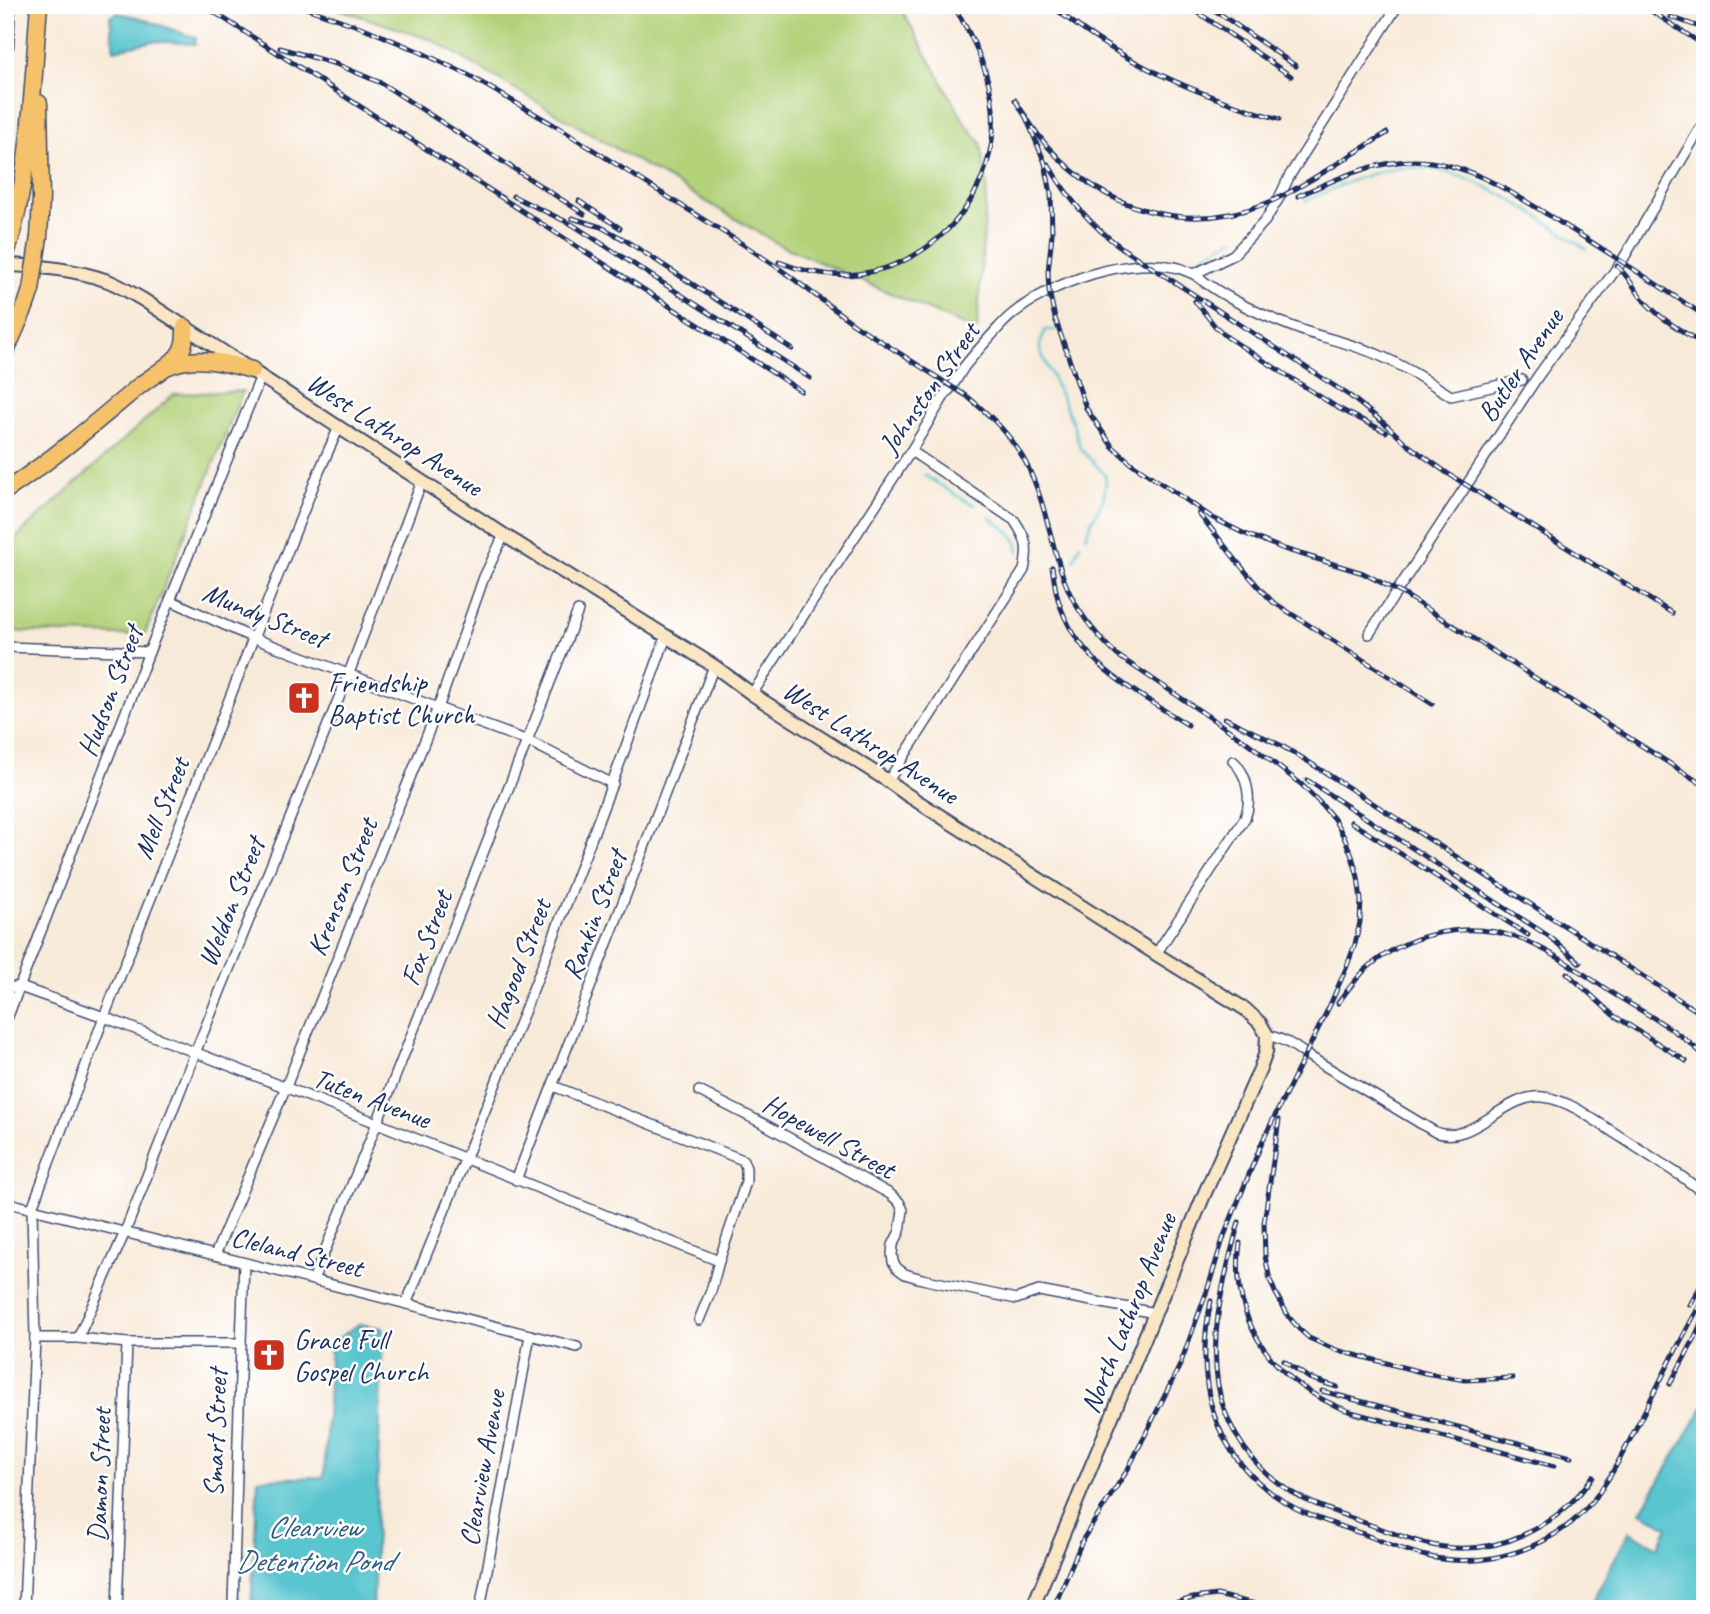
<svg xmlns="http://www.w3.org/2000/svg" width="1710" height="1614" font-family="Caveat,sans-serif">
	<style>
		.green { fill: #b2d179; stroke: #66806c; stroke-width: 2 }
		.water { fill: #58c5cf; stroke: #3a7a96; stroke-width: 2 }
		.lines { fill: none; stroke-linecap: round; stroke-linejoin: round }
		.stream { stroke: #58c5cf; stroke-width: 2.5 }
		.street-casing { stroke: #3c4b70; stroke-width: 12 }
		.secondary-casing { stroke: #3c4b70; stroke-width: 16 }
		.highway-casing { stroke: #3c4b70; stroke-width: 19 }
		.street { stroke: #fff; stroke-width: 9 }
		.secondary { stroke: #fbe6c4; stroke-width: 12 }
		.highway { stroke: #f5c16b; stroke-width: 16 }
		.rail-casing { stroke: #1b2f5e; stroke-width: 5 }
		.rail { stroke: #fff; stroke-width: 2.5; stroke-dasharray: 8; stroke-linecap: butt }
		.highway-bridge-casing { stroke: #3c4b70; stroke-width: 19; stroke-linecap: butt }
		.highway-bridge { stroke: #f5c16b; stroke-width: 16 }
		.labels { text-anchor: middle; dominant-baseline: central; stroke-width: 5; stroke-linejoin: round; paint-order: stroke }
		.street-label { font-size: 28px; fill: #1b2f5e; stroke: #fff }
		.poi-label { font-size: 28px; fill: #1b2f5e; stroke: #fff; text-anchor: start }
		.water-label { font-size: 30px; font-style: italic; fill: #2d5c80; stroke: #fff }
	</style>
	<rect width="100%" height="100%" fill="#fff"/>
	<filter id="ink" filterUnits="userSpaceOnUse"><feTurbulence type="fractalNoise" baseFrequency=".0143" numOctaves="2"/><feDisplacementMap in="SourceGraphic" scale="14" xChannelSelector="R" yChannelSelector="G"/><feConvolveMatrix kernelMatrix="1 2 1 2 8 2 1 2 1" color-interpolation-filters="sRGB"/></filter>
	<filter id="wash" filterUnits="userSpaceOnUse"><feTurbulence type="fractalNoise" baseFrequency=".00686" numOctaves="4" result="noise"/><feDisplacementMap in="SourceGraphic" scale="28" xChannelSelector="R" yChannelSelector="G"/><feGaussianBlur stdDeviation="1.57" result="paint"/><feColorMatrix in="noise" values="0 0 0 0 0 0 0 0 0 0 0 0 0 0 0 0 0 1.4 0 .05"/><feComposite in="paint" operator="in"/></filter>
	<g filter="url(#wash)">
		<rect width="100%" height="100%" fill="#f8ead9"/>
		<!-- green -->
		<g class="green">
			<polygon points="327,5 899,5 965,123 981,143 987,186 977,331 780,245 432,40"/>
			<polygon points="243,391 144,636 5,631 5,542 12,541 174,394"/>
		</g>
		<!-- water -->
		<g class="water">
			<polygon points="118,13 140,18 196,38 195,44 153,41 114,50 110,17"/>
			<polygon points="359,1324 383,1328 373,1609 251,1609 258,1479 324,1477 331,1343"/>
			<polygon points="1705,1404 1705,1609 1588,1609 1629,1532 1658,1547 1668,1527 1641,1512"/>
		</g>
		<g class="lines">
			<!-- stream -->
			<g class="stream">
				<path d="M1306,201C1336,187 1369,171 1402,168C1464,162 1538,215 1586,249"/>
				<polyline points="1194,260 1235,238"/>
				<polyline points="1054,330 1045,330 1040,345 1040,350 1073,423 1080,448 1105,475 1106,485 1103,500 1092,520 1086,536"/>
				<polyline points="924,475 964,500 975,505"/>
				<path d="M989,517C1001,526 1018,534 1019,552"/>
				<polyline points="1074,560 1080,544"/>
			</g>
		</g>
	</g>
	<g filter="url(#ink)">
		<g class="lines">
			<defs>
				<g id="street">
					<path d="M1194,274C1226,300 1266,317 1304,331C1328,339 1353,344 1376,354C1403,365 1427,381 1451,396L1522,380"/>
					<polyline points="170,600 253,638 438,708 528,741 613,784"/>
					<polyline points="1369,634 1538,376 1622,261 1705,120"/>
					<polyline points="5,647 149,652"/>
					<path d="M752,694L911,451L946,393C954,386 958,376 964,367C975,353 988,339 1000,326C1035,287 1122,256 1174,267C1181,268 1188,272 1194,274L1233,255L1265,221L1279,198L1290,175L1398,5"/>
					<path d="M888,781L1024,570C1029,547 1027,539 1014,520L911,451"/>
					<path d="M1156,954L1245,818C1252,801 1248,774 1233,761"/>
					<polyline points="5,987 20,987 104,1017 377,1123 719,1261"/>
					<polyline points="5,1024 149,652 261,376"/>
					<path d="M1267,1035C1283,1039 1292,1044 1305,1054L1435,1132C1472,1147 1504,1093 1543,1097C1556,1098 1568,1104 1579,1110L1681,1176L1705,1194"/>
					<polyline points="553,1086 743,1160 746,1168 746,1182 719,1261 711,1291 699,1320"/>
					<polyline points="699,1091 764,1124 890,1194 899,1202 903,1210 900,1231 893,1245 892,1254 893,1262 897,1268 905,1274 922,1279 1016,1299 1039,1291 1155,1313"/>
					<polyline points="516,1180 714,666"/>
					<polyline points="5,1202 577,1347"/>
					<polyline points="215,1255 285,1089 438,708 484,577 504,535"/>
					<polyline points="313,1280 377,1123 578,611"/>
					<path d="M406,1304C497,1084 585,862 666,637"/>
					<polyline points="35,1338 78,1338 127,1343 241,1343"/>
					<polyline points="78,1338 125,1232 195,1053 349,673 422,481"/>
					<polyline points="233,1605 241,1343 244,1263"/>
					<polyline points="24,1609 35,1338 32,1208 104,1017 318,474 339,427"/>
					<polyline points="117,1609 127,1343"/>
					<polyline points="480,1609 530,1335"/>
				</g>
				<path id="secondary" d="M5,265C40,266 74,269 108,281C119,285 131,293 142,299L504,535L714,666L752,694L888,781L906,794L1156,954L1245,1009L1260,1023L1267,1035L1266,1052L1260,1069L1204,1195L1032,1609"/>
				<g id="highway">
					<polyline points="5,47 7,5"/>
					<polyline points="39,237 41,198 39,103"/>
					<path d="M5,257C31,179 32,87 39,5"/>
					<polyline points="5,353 26,305 31,290"/>
					<path d="M169,366C194,354 227,363 252,370"/>
					<path d="M5,491C52,460 95,423 138,387C150,377 166,369 177,357C185,348 185,338 185,327"/>
				</g>
			</defs>
			<!-- street casing -->
			<use href="#street" class="street-casing"/>
			<!-- secondary casing -->
			<use href="#secondary" class="secondary-casing"/>
			<!-- highway casing -->
			<use href="#highway" class="highway-casing"/>
			<!-- street -->
			<use href="#street" class="street"/>
			<!-- secondary -->
			<use href="#secondary" class="secondary"/>
			<!-- highway -->
			<use href="#highway" class="highway"/>
			<defs>
				<g id="rail">
					<polyline points="203,5 801,391"/>
					<path d="M297,5L366,29L418,51L468,75L554,125L744,245L780,269L854,324L968,397C987,413 1005,429 1019,451C1044,490 1049,539 1065,582C1076,611 1095,634 1117,655L1245,741L1301,784L1321,804L1334,819L1344,837L1352,856L1358,877L1361,900L1360,922L1355,944L1347,966L1330,1005L1263,1140L1224,1236L1207,1291L1180,1365L1128,1469L1083,1539L1053,1609"/>
					<path d="M1051,5C1117,61 1197,95 1279,119"/>
					<polyline points="1187,5 1291,76"/>
					<polyline points="1207,5 1296,66"/>
					<polyline points="1642,5 1705,46"/>
					<polyline points="1671,17 1705,29"/>
					<polyline points="280,48 336,64 381,83 584,214"/>
					<path d="M1015,100C1026,117 1036,134 1049,148C1106,211 1187,235 1267,203C1285,196 1302,185 1319,175C1342,161 1364,147 1387,133"/>
					<polyline points="1025,115 1045,163 1051,194 1052,234 1048,272 1049,291 1055,318 1086,408 1112,446 1131,463 1213,518 1243,533 1284,549 1363,573 1405,595 1705,786"/>
					<path d="M1048,164C1068,198 1090,225 1122,248L1350,396L1385,424L1408,445L1447,473L1672,613"/>
					<polyline points="513,196 573,225 810,378"/>
					<path d="M1298,196C1336,179 1373,161 1415,161C1468,161 1517,196 1561,223C1610,253 1657,285 1705,316"/>
					<polyline points="579,201 620,228"/>
					<polyline points="572,218 601,227 625,240 792,349"/>
					<path d="M779,262C804,272 830,277 857,274C938,265 999,190 993,109C990,73 972,35 953,5"/>
					<path d="M1617,266C1627,275 1633,286 1641,297C1658,318 1682,331 1705,345"/>
					<polyline points="1195,301 1215,326 1227,337 1338,408 1386,432"/>
					<path d="M1199,514C1224,543 1245,575 1273,602L1432,704"/>
					<path d="M1052,567C1054,578 1055,589 1058,599C1077,664 1135,691 1188,725"/>
					<polyline points="1225,718 1280,745 1304,759 1705,1016"/>
					<polyline points="1307,780 1550,937 1580,963"/>
					<polyline points="1351,822 1528,935"/>
					<polyline points="1567,973 1613,1015 1686,1061"/>
					<path d="M1338,1003C1346,992 1355,980 1365,970C1405,934 1464,920 1515,937C1550,949 1582,973 1612,993C1644,1013 1679,1030 1705,1057"/>
					<polyline points="1279,1120 1264,1223 1265,1256 1270,1280 1275,1292 1289,1317 1299,1329 1309,1338 1336,1350 1425,1373 1465,1380 1513,1378"/>
					<path d="M1239,1222C1223,1280 1204,1350 1224,1409C1237,1445 1264,1478 1298,1496C1316,1506 1337,1512 1357,1520C1383,1529 1410,1541 1437,1546C1498,1557 1560,1526 1593,1476"/>
					<path d="M1240,1243C1229,1325 1277,1385 1351,1412L1554,1466"/>
					<path d="M1211,1301C1194,1380 1211,1455 1283,1501C1308,1517 1338,1525 1366,1535C1386,1543 1405,1551 1426,1556C1476,1568 1530,1555 1571,1523C1603,1497 1622,1455 1641,1418C1662,1378 1682,1336 1705,1296"/>
					<polyline points="1690,1305 1705,1278"/>
					<polyline points="1284,1361 1309,1378 1337,1387"/>
					<polyline points="1670,1384 1695,1338 1704,1315"/>
					<polyline points="1322,1391 1571,1457"/>
					<polyline points="1153,1609 1193,1598 1217,1595 1277,1609"/>
				</g>
			</defs>
			<!-- rail casing -->
			<use href="#rail" class="rail-casing"/>
			<!-- rail -->
			<use href="#rail" class="rail"/>
			<defs>
				<polyline id="highway-bridge" points="31,290 39,237"/>
			</defs>
			<!-- highway-bridge casing -->
			<use href="#highway-bridge" class="highway-bridge-casing"/>
			<!-- highway-bridge -->
			<use href="#highway-bridge" class="highway-bridge"/>
		</g>
	</g>
	<!-- icons -->
	<defs>
		<symbol id="church-square" viewBox="-11 -11 22 22"><rect x="-9" y="-9" width="18" height="18" rx="4" fill="#c8321e" stroke="#fff"/><path d="M-1.2-6h2.4v3.5h3.3v2.4h-3.3V6h-2.4V-.1h-3.3v-2.4h3.3Z" fill="#fff"/></symbol>
	</defs>
	<g fill-rule="evenodd">
		<use href="#church-square" x="285" y="679" width="38" height="38"/>
		<use href="#church-square" x="250" y="1336" width="38" height="38"/>
	</g>
	<g class="labels">
		<!-- street labels -->
		<g class="street-label">
			<text transform="translate(1520 365) rotate(-56)">Butler Avenue</text>
			<text transform="translate(929 388) rotate(-55)">Johnston Street</text>
			<text transform="translate(395 434) rotate(33)">West Lathrop Avenue</text>
			<text transform="translate(265 615) rotate(22)">Mundy Street</text>
			<text transform="translate(110 691) rotate(-69)">Hudson Street</text>
			<text transform="translate(871 742) rotate(33)">West Lathrop Avenue</text>
			<text transform="translate(161 808) rotate(-68)">Mell Street</text>
			<text transform="translate(342 887) rotate(-68)">Krenson Street</text>
			<text transform="translate(231 902) rotate(-68)">Weldon Street</text>
			<text transform="translate(594 915) rotate(-69)">Rankin Street</text>
			<text transform="translate(426 938) rotate(-69)">Fox Street</text>
			<text transform="translate(518 964) rotate(-69)">Hagood Street</text>
			<text transform="translate(372 1098) rotate(21)">Tuten Avenue</text>
			<text transform="translate(829 1136) rotate(29)">Hopewell Street</text>
			<text transform="translate(297 1252) rotate(14)">Cleland Street</text>
			<text transform="translate(1128 1313) rotate(-68)">North Lathrop Avenue</text>
			<text transform="translate(215 1433) rotate(-88)">Smart Street</text>
			<text transform="translate(482 1468) rotate(-80)">Clearview Avenue</text>
			<text transform="translate(99 1475) rotate(-88)">Damon Street</text>
		</g>
		<!-- poi labels -->
		<g class="poi-label">
			<text x="328" y="682">Friendship<tspan x="328" dy="32">Baptist Church</tspan></text>
			<text x="294" y="1339">Grace Full<tspan x="294" dy="32">Gospel Church</tspan></text>
		</g>
		<!-- water labels -->
		<g class="water-label">
			<text x="314" y="1527">Clearview<tspan x="314" dy="34">Detention Pond</tspan></text>
		</g>
	</g>
	<!-- margin -->
	<rect width="1710" height="1614" fill="none" stroke="#fff" stroke-width="28"/>
</svg>
